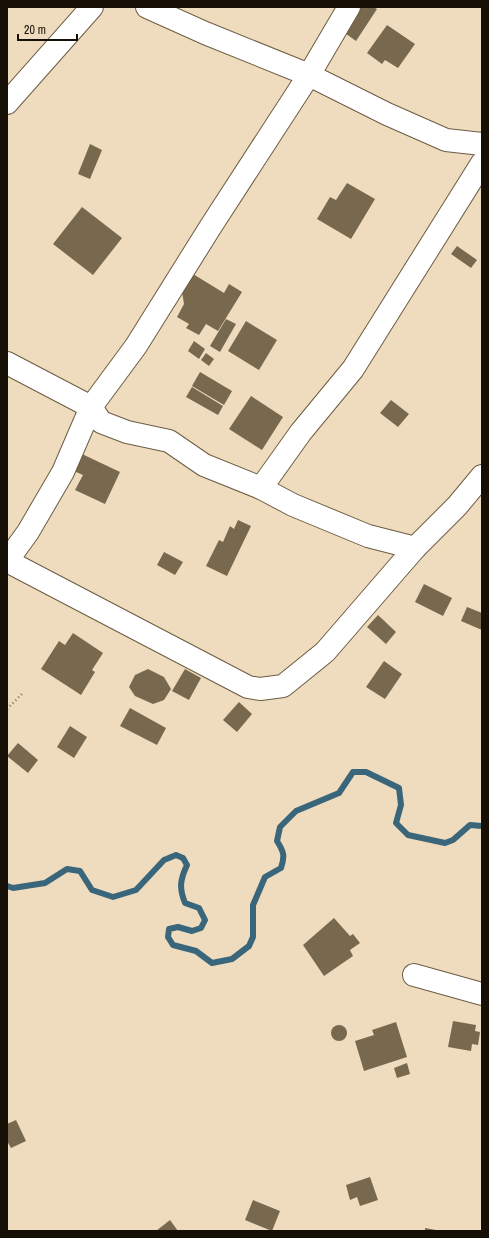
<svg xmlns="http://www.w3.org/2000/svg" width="489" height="1238" font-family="'Archivo Narrow',sans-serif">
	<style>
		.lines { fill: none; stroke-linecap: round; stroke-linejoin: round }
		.stream { stroke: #3a667b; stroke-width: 6 }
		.building { fill: #78684d }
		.minor-casing { stroke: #6c5c42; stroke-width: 24 }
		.path { stroke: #867965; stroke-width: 2.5; stroke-dasharray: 1 3; stroke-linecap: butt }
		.minor { stroke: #fff; stroke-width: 22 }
	</style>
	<rect width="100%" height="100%" fill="#efdcbe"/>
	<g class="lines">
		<!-- stream -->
		<path class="stream" d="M7,886L13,888L45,883L67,869L80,871L92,890L113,897L136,890L164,860L176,855L183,858L187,865C180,880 179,888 185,903L199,908L205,920L201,928L192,931L178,927L169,929L168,937L173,945L196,951L212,963L232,959L249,946L253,937V905L265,877L281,868C285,856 284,852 277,841L280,827L296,811L339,793L353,772H366L399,788L401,805L396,823L408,835L445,843L453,840L470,825L482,826"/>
	</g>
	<!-- building -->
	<g class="building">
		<polygon points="358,7 373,7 377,9 356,41 342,31"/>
		<polygon points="387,25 415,44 398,68 385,60 382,64 367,53"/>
		<polygon points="90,144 102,150 90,179 78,174"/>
		<polygon points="347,183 375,199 351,239 317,219 330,197 336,200"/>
		<polygon points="82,207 122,238 93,275 53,244"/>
		<polygon points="457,246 477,260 471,268 451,254"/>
		<polygon points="193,274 224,293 229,284 242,292 218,331 206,324 199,335 186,328 189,324 177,317 184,304 182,292"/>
		<polygon points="226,319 236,324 220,352 210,346"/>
		<polygon points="246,321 277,340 259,370 228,351"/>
		<polygon points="194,341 205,349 199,359 188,351"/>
		<polygon points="206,353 214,359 209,366 201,360"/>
		<polygon points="200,372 232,391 224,405 192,386"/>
		<polygon points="192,387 223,406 218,415 186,397"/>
		<polygon points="251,396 283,417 262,450 229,429"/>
		<polygon points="391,400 409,414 398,427 380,413"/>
		<polygon points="82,454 120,472 105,504 75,490 83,475 74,471"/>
		<polygon points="238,520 251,526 227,576 206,566 219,540 223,542 230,526 234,529"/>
		<polygon points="164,552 183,562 175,575 157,565"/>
		<polygon points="424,584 452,598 443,616 415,602"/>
		<polygon points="467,607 482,613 482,630 461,621"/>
		<polygon points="378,615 396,632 386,644 367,627"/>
		<polygon points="73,633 103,653 92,670 95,672 81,695 41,669 59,641 65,645"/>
		<polygon points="384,661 402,674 385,699 366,687"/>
		<polygon points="148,669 164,677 171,689 164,700 153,704 135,696 129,687 135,675"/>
		<polygon points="185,669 201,678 189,700 172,691"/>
		<polygon points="239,702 252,714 237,732 223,720"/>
		<polygon points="130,708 166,728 157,745 120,726"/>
		<polygon points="70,726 87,737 74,758 57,747"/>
		<polygon points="18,743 38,760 28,773 7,756"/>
		<polygon points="334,918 350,936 353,934 360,943 350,950 353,956 324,976 303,945"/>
		<polygon points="453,1021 476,1025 475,1031 480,1032 478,1045 472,1044 471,1051 448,1047"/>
		<polygon points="396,1022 407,1057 364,1071 355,1041 374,1035 372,1030"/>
		<circle cx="339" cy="1033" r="8"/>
		<polygon points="407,1063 410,1074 397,1078 394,1068"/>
		<polygon points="16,1120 26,1141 11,1148 7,1141 7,1124"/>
		<polygon points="370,1177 378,1200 360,1206 357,1197 350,1200 346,1185"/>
		<polygon points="253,1200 280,1211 272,1231 245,1220"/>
		<polygon points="170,1220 178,1231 156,1231"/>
		<polygon points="425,1228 436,1230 436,1231 425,1231"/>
	</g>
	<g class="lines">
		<defs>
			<g id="minor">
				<polyline points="147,7 205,33 309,75 387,114 446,140 482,144"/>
				<polyline points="349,7 309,75 211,226 136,346 91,407 63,472 28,532 7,561 248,687 260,689 283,686 325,652 415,548 457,506 482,476"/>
				<polyline points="7,103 92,7"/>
				<polyline points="7,363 91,407 101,422 127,432 169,441 204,465 261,488 293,505 368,536 415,548"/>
				<polyline points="261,488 301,432 353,369 482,163"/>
				<polyline points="414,975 482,994"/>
			</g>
		</defs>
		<!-- minor casing -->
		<use href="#minor" class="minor-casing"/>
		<!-- path -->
		<polyline class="path" points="7,709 23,693"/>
		<!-- minor -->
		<use href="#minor" class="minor"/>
	</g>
	<!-- border -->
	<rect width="489" height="1238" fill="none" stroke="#150f05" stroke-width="16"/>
	<!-- scale -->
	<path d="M18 34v6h59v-6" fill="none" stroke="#150f05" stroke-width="2"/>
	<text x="24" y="34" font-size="12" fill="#150f05" stroke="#efdcbe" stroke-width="3" paint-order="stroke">20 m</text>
</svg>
